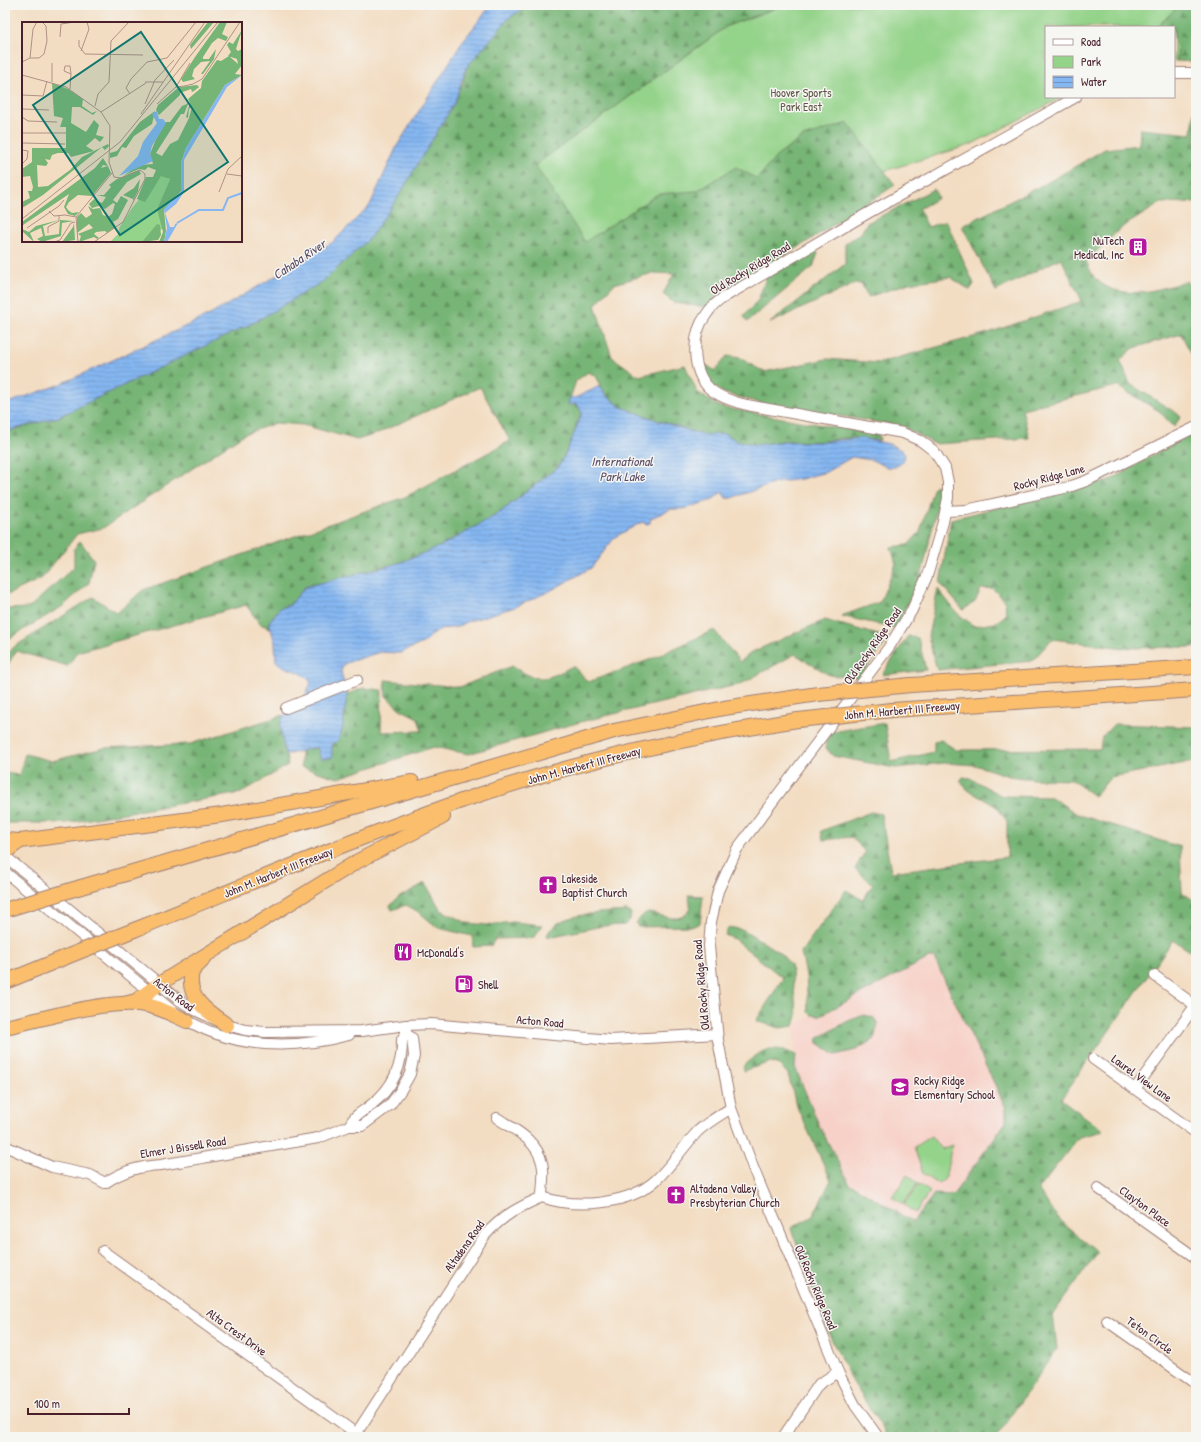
<svg xmlns="http://www.w3.org/2000/svg" width="1201" height="1442" font-family="'Patrick Hand',sans-serif">
	<style>
		.built { fill: #f7d1c7 }
		.green { fill: #94d38a; stroke: #6f795a }
		.forest { fill: url(#forest-firs); stroke: #606a50 }
		.water { fill: url(#water-rules); stroke: #686b8e }
		.lines { fill: none; stroke-linecap: round; stroke-linejoin: round }
		.minor-casing { stroke: #9e7e76; stroke-width: 12 }
		.highway-casing { stroke: #9e7e76; stroke-width: 16 }
		.minor { stroke: #fff; stroke-width: 10 }
		.highway { stroke: #fabe6d; stroke-width: 14 }
		.highway-bridge-casing { stroke: #9e7e76; stroke-width: 16; stroke-linecap: butt }
		.highway-bridge { stroke: #fabe6d; stroke-width: 14 }
		.labels { text-anchor: middle; dominant-baseline: central; stroke-width: 3; stroke-linejoin: round; paint-order: stroke }
		.park-label { font-size: 12px; fill: #605548; stroke: #f6f6f2 }
		.poi-label { font-size: 12px; fill: #4a1f2b; stroke: #f6f6f2; text-anchor: start }
		.street-label { font-size: 12px; fill: #4a1f2b; stroke: #f6f6f2 }
		.water-label { font-size: 13px; font-style: italic; fill: #5c4d67; stroke: #f6f6f2 }
		.inset-river { fill: none; stroke: #85b7f2; stroke-width: 2 }
		.inset-road { fill: none; stroke: #af9186; stroke-width: 1 }
		.view { fill: #0f766e; fill-opacity: 0.15; stroke: #0f766e; stroke-width: 2 }
		.inset-edge { fill: none; stroke: #4a1f2b; stroke-width: 2 }
	</style>
	<defs>
		<pattern id="forest-firs" width="22" height="20" patternUnits="userSpaceOnUse"><rect width="22" height="20" fill="#77b576"/><path d="M5 1l3.5 6h-7zM16 11l3.5 6h-7z" fill="#649361"/></pattern>
		<pattern id="water-rules" width="6" height="5" patternUnits="userSpaceOnUse"><rect width="6" height="5" fill="#85b7f2"/><path d="M0 2.5h6" fill="none" stroke="#6f94c4"/></pattern>
	</defs>
	<rect width="100%" height="100%" fill="#f6f6f2"/>
	<filter id="ink" filterUnits="userSpaceOnUse"><feTurbulence type="fractalNoise" baseFrequency=".025" numOctaves="2"/><feDisplacementMap in="SourceGraphic" scale="8" xChannelSelector="R" yChannelSelector="G"/><feConvolveMatrix kernelMatrix="1 2 1 2 8 2 1 2 1" color-interpolation-filters="sRGB"/></filter>
	<filter id="wash" filterUnits="userSpaceOnUse"><feTurbulence type="fractalNoise" baseFrequency=".012" numOctaves="4" result="noise"/><feDisplacementMap in="SourceGraphic" scale="16" xChannelSelector="R" yChannelSelector="G"/><feGaussianBlur stdDeviation="0.9" result="paint"/><feColorMatrix in="noise" values="0 0 0 0 0 0 0 0 0 0 0 0 0 0 0 0 0 1.4 0 .05"/><feComposite in="paint" operator="in"/></filter>
	<g filter="url(#wash)">
		<rect width="100%" height="100%" fill="#f3ddc2"/>
		<!-- built -->
		<polygon class="built" points="929,958 934,958 1006,1108 1006,1122 953,1195 934,1194 913,1222 850,1183 819,1125 795,1067 794,1026 811,1015 819,1016"/>
		<!-- green -->
		<g class="green">
			<polygon points="784,5 1196,5 1178,45 1177,61 1174,61 1174,27 1046,27 1046,97 1063,97 970,145 587,261 535,165 727,26"/>
			<polygon points="931,1136 941,1149 952,1145 945,1179 939,1183 934,1182 923,1174 914,1147"/>
			<polygon points="907,1175 918,1183 903,1204 892,1197"/>
			<polygon points="919,1184 930,1192 915,1213 904,1205"/>
		</g>
		<!-- forest -->
		<g class="forest">
			<path d="M529,5H784L727,26L535,165L585,242L658,194L696,191L736,167L757,179L777,156L803,137L848,123L895,185L706,307L674,303L663,294L674,274L653,273L614,284L595,305L612,357L639,376L685,365L697,392L720,407L879,435L880,440L843,438L819,442L784,441L757,445L737,441L725,434L703,435L659,421L621,407L606,395L596,376L588,372L576,381L568,404H577L582,413L567,451L558,467L498,514L441,546L399,563L305,587L290,605C280,605 269,618 270,628L260,624L246,605L77,652L68,666L16,651L7,666L5,676V657L14,647L93,597L117,613L143,590L405,497L510,441L480,387L376,434L357,440L303,425L276,423L244,434L103,528L77,534L42,578L5,596V432L58,417L322,282L463,83L466,68L478,53L509,18Z"/>
			<polygon points="1179,5 1196,5 1196,62 1177,61 1178,45 1174,40 1174,27 1162,27 1160,24"/>
			<path d="M1196,95V202L1161,203L1121,228L1086,261C1089,267 1092,276 1097,280C1121,302 1159,290 1186,281L1196,295V363L1181,334L1134,348L1120,360L1130,384L1181,416L1174,427L1159,411L1117,386L1022,409L1029,438L935,444L901,426L760,403L724,393L711,385L699,360L715,371L727,356L740,358L764,372L827,359L879,363L988,333L1082,301L1061,258L996,291L962,226L1052,180L1105,149L1139,145L1140,129L1192,134Z"/>
			<polygon points="934,189 938,198 919,209 928,227 946,221 974,284 970,290 950,277 909,283 868,297 862,285 857,283 770,323 845,264 845,244 861,233 867,223"/>
			<polygon points="815,250 818,253 813,267 747,322 744,316 758,300 766,278"/>
			<polygon points="1196,432 1196,647 1124,648 1052,639 1032,661 937,670 928,636 938,589 957,613 974,626 995,623 1006,615 1005,601 992,588 981,589 975,602 963,610 940,583 951,519 1111,480 1156,453"/>
			<polygon points="942,485 921,578 895,628 841,616 880,602 896,564 891,547 908,545 920,532 934,486"/>
			<polygon points="80,541 94,560 89,583 63,606 5,641 5,609 29,608 74,567 74,549"/>
			<path d="M825,620L889,638L859,678L829,675L795,654L741,684L584,721L468,754L434,747L338,778L301,767V751L332,744L342,731L347,694L364,688L382,690L381,732L422,731L418,718L400,709L386,696L385,680L460,687L512,666C540,684 545,680 573,666L588,682L649,660L714,630L740,662L752,652Z"/>
			<polygon points="908,636 918,638 926,670 882,675"/>
			<polygon points="284,715 280,725 288,765 241,793 66,823 5,823 5,773 19,775 25,754 52,761 104,748 190,744"/>
			<polygon points="885,723 891,762 934,752 934,742 941,740 956,750 1100,749 1102,737 1114,724 1196,727 1196,761 1111,777 1094,796 1072,780 1033,779 1009,776 975,765 945,763 895,768 833,756 826,748 826,742 831,732"/>
			<path d="M963,777L970,778L1002,796L1051,797L1077,814L1180,847L1182,892L1196,902V955L1173,940L1061,1099L1104,1131L1079,1137L1038,1189L1059,1220L1098,1252L1053,1314L1057,1349L996,1437H888L851,1379L827,1330L791,1228L813,1216L831,1180L796,1105L788,1074L779,1065L771,1062L743,1071L744,1065C765,1048 770,1044 796,1055L795,1067L819,1125L849,1183L913,1222L934,1194L953,1195L1006,1122V1108L934,958H929L819,1016L811,1015L808,1012L806,975L801,952L846,890L863,900L873,884L855,869L865,852L852,837L823,840L821,831L871,812L881,814L891,872L1007,857V821L997,807L968,790L960,781Z"/>
			<polygon points="425,883 441,910 467,923 488,925 513,922 543,925 533,938 495,939 491,946 473,947 472,936 438,928 419,912 406,905 392,910 390,906 398,898"/>
			<path d="M688,895L703,896L700,923L694,926L638,927L636,923L645,913C658,912 676,925 687,913C692,908 690,901 688,895Z"/>
			<path d="M627,911L631,913L630,920L625,925L603,926L548,937L547,935C557,912 605,913 627,911Z"/>
			<polygon points="729,927 744,930 780,953 791,965 797,1016 794,1026 780,1028 756,1021 783,978 734,939 725,935"/>
			<polygon points="864,1015 874,1018 878,1024 874,1039 856,1050 835,1055 817,1042 817,1039 848,1021"/>
		</g>
		<!-- water -->
		<g class="water">
			<polygon points="491,5 529,5 509,18 466,68 455,102 395,202 369,239 322,282 255,322 58,417 5,432 5,404 61,384 210,315 333,242 370,205 397,146 463,41"/>
			<path d="M600,386L606,395L621,407L659,421L703,435L725,434L737,441L757,445L784,441L819,442L861,438L889,444L903,451L905,455L903,462L895,467H887L872,460L852,457L826,472L801,479L779,482L731,498H726L722,492L712,500L683,509H671L651,518L650,523L647,524L642,522L615,537L591,568L548,592L515,607L466,622L457,627L443,629L431,635L425,642L400,653L380,652L346,663L343,665L341,672L347,694L342,731L338,741L332,744V758L321,759L317,747L285,755L280,725L284,715L299,709L311,683C304,669 287,672 276,661L275,643L269,622L280,608L290,605L305,587L399,563L441,546L498,514L558,467L567,451L582,413L577,404L568,405L570,397L575,398Z"/>
		</g>
	</g>
	<g filter="url(#ink)">
		<g class="lines">
			<defs>
				<g id="minor">
					<polyline points="1174,73 1196,73"/>
					<polyline points="946,511 966,510 1069,487 1086,481 1196,427"/>
					<polyline points="286,708 357,680"/>
					<polyline points="5,856 179,1000 195,1010 227,1025 245,1030 265,1032 362,1031 406,1025 431,1024 611,1040 717,1034"/>
					<path d="M5,872L174,1012C227,1049 288,1051 349,1035"/>
					<polyline points="1155,976 1196,1006"/>
					<polyline points="1093,1059 1196,1133"/>
					<polyline points="1135,1089 1195,1006"/>
					<path d="M497,1118C515,1130 537,1140 542,1163C545,1173 542,1187 542,1197"/>
					<path d="M349,1126C356,1113 360,1114 371,1105C393,1088 403,1067 402,1039L406,1034V1028"/>
					<path d="M5,1146L52,1167L90,1175L105,1183C122,1171 140,1166 161,1165L318,1138L349,1126H362L390,1105L401,1090L410,1074L414,1056L412,1038L406,1034"/>
					<polyline points="1098,1188 1196,1258"/>
					<polyline points="103,1251 361,1437"/>
					<polyline points="1107,1321 1196,1384"/>
					<path d="M354,1437L485,1235C504,1215 517,1208 542,1197C576,1209 629,1205 656,1180C672,1165 683,1147 698,1131C708,1122 720,1115 731,1108"/>
					<polyline points="783,1437 819,1384 838,1372"/>
					<path d="M878,1437L855,1405L838,1372L754,1170L731,1108L718,1040L709,946L711,922L718,891L737,849L889,647L912,610L927,576L943,522L948,498V482L945,468L934,451L921,441L903,433L752,406C737,403 722,399 710,389C691,371 691,335 706,315C711,307 718,301 726,296L868,213L1076,97"/>
				</g>
				<g id="highway">
					<polyline points="911,685 1196,667"/>
					<polyline points="892,710 1196,690"/>
					<polyline points="5,840 20,841 222,815 412,782"/>
					<polyline points="5,852 20,841"/>
					<polyline points="81,887 614,731 724,708 818,694"/>
					<path d="M134,930C244,886 355,838 467,799C575,762 686,737 798,720"/>
					<path d="M202,961C199,964 194,968 192,972C185,998 209,1013 227,1025"/>
					<polyline points="5,982 66,957"/>
					<polyline points="124,1004 136,1001 159,984 358,861 443,817"/>
					<path d="M5,1027C45,1019 98,1001 138,1004C155,1005 171,1014 187,1021"/>
				</g>
			</defs>
			<!-- minor casing -->
			<use href="#minor" class="minor-casing"/>
			<!-- highway casing -->
			<use href="#highway" class="highway-casing"/>
			<!-- minor -->
			<use href="#minor" class="minor"/>
			<!-- highway -->
			<use href="#highway" class="highway"/>
			<defs>
				<g id="highway-bridge">
					<polyline points="818,694 911,685"/>
					<polyline points="798,720 892,710"/>
					<polyline points="8,909 81,887"/>
					<polyline points="66,957 134,930"/>
				</g>
			</defs>
			<!-- highway-bridge casing -->
			<use href="#highway-bridge" class="highway-bridge-casing"/>
			<!-- highway-bridge -->
			<use href="#highway-bridge" class="highway-bridge"/>
		</g>
	</g>
	<!-- icons -->
	<defs>
		<symbol id="building-square" viewBox="-11 -11 22 22"><rect x="-9" y="-9" width="18" height="18" rx="4" fill="#b5179e" stroke="#f6f6f2"/><path d="M-4-6H4V6H1V3H-1V6H-4ZM-2.5-4.3h1.7v1.8h-1.7ZM.8-4.3h1.7v1.8H.8ZM-2.5-1h1.7V.8h-1.7ZM.8-1h1.7V.8H.8Z" fill="#fff"/></symbol>
		<symbol id="church-square" viewBox="-11 -11 22 22"><rect x="-9" y="-9" width="18" height="18" rx="4" fill="#b5179e" stroke="#f6f6f2"/><path d="M-1.2-6h2.4v3.5h3.3v2.4h-3.3V6h-2.4V-.1h-3.3v-2.4h3.3Z" fill="#fff"/></symbol>
		<symbol id="restaurant-square" viewBox="-11 -11 22 22"><rect x="-9" y="-9" width="18" height="18" rx="4" fill="#b5179e" stroke="#f6f6f2"/><path d="M-5-6h1v4h1v-4h1v4h1v-4h1v5L-1.5 .5V6h-2V.5L-5-1ZM5-6V6H3V1.5H1.5Q1.5-4 5-6Z" fill="#fff"/></symbol>
		<symbol id="fuel-square" viewBox="-11 -11 22 22"><rect x="-9" y="-9" width="18" height="18" rx="4" fill="#b5179e" stroke="#f6f6f2"/><path d="M-5.5-6h7V0h2V4h1.3V-2.5L3-4.5l.8-.8L6-3V5H2.5V1h-1V6h-7ZM-4.2-4.7v3.2H.2V-4.7Z" fill="#fff"/></symbol>
		<symbol id="school-square" viewBox="-11 -11 22 22"><rect x="-9" y="-9" width="18" height="18" rx="4" fill="#b5179e" stroke="#f6f6f2"/><path d="M0-5L7-2L0 1L-7-2ZM-4 1L0 2.5L4 1V4Q0 6-4 4Z" fill="#fff"/></symbol>
	</defs>
	<g fill-rule="evenodd">
		<use href="#building-square" x="1127" y="236" width="22" height="22"/>
		<use href="#church-square" x="537" y="874" width="22" height="22"/>
		<use href="#restaurant-square" x="392" y="941" width="22" height="22"/>
		<use href="#fuel-square" x="453" y="973" width="22" height="22"/>
		<use href="#school-square" x="889" y="1076" width="22" height="22"/>
		<use href="#church-square" x="665" y="1184" width="22" height="22"/>
	</g>
	<g class="labels">
		<!-- park labels -->
		<g class="park-label">
			<text x="801" y="92">Hoover Sports<tspan x="801" dy="14">Park East</tspan></text>
		</g>
		<!-- poi labels -->
		<g class="poi-label">
			<text x="1124" y="240" text-anchor="end">NuTech<tspan x="1124" dy="14">Medical, Inc</tspan></text>
			<text x="562" y="878">Lakeside<tspan x="562" dy="14">Baptist Church</tspan></text>
			<text x="417" y="952">McDonald's</text>
			<text x="478" y="984">Shell</text>
			<text x="914" y="1080">Rocky Ridge<tspan x="914" dy="14">Elementary School</tspan></text>
			<text x="690" y="1188">Altadena Valley<tspan x="690" dy="14">Presbyterian Church</tspan></text>
		</g>
		<!-- street labels -->
		<g class="street-label">
			<text transform="translate(750 268) rotate(-31)">Old Rocky Ridge Road</text>
			<text transform="translate(1049 477) rotate(-15)">Rocky Ridge Lane</text>
			<text transform="translate(872 646) rotate(-55)">Old Rocky Ridge Road</text>
			<text transform="translate(902 710) rotate(-5)">John M. Harbert III Freeway</text>
			<text transform="translate(584 765) rotate(-15)">John M. Harbert III Freeway</text>
			<text transform="translate(278 872) rotate(-22)">John M. Harbert III Freeway</text>
			<text transform="translate(701 985) rotate(-95)">Old Rocky Ridge Road</text>
			<text transform="translate(174 994) rotate(37)">Acton Road</text>
			<text transform="translate(540 1021) rotate(5)">Acton Road</text>
			<text transform="translate(1142 1078) rotate(36)">Laurel View Lane</text>
			<text transform="translate(183 1147) rotate(-9)">Elmer J Bissell Road</text>
			<text transform="translate(1145 1206) rotate(36)">Clayton Place</text>
			<text transform="translate(464 1246) rotate(-55)">Altadena Road</text>
			<text transform="translate(816 1287) rotate(67)">Old Rocky Ridge Road</text>
			<text transform="translate(237 1332) rotate(36)">Alta Crest Drive</text>
			<text transform="translate(1150 1335) rotate(36)">Teton Circle</text>
		</g>
		<!-- water labels -->
		<g class="water-label">
			<text transform="translate(299 259) rotate(-34)">Cahaba River</text>
			<text x="622" y="461">International<tspan x="622" dy="15">Park Lake</tspan></text>
		</g>
	</g>
	<!-- overview -->
	<g transform="translate(22 22)">
		<rect width="220" height="220" fill="#f3ddc2"/>
		<path d="M138,152L148,157L135,187L142,205L125,220H88L97,211V206L110,186Z" fill="#94d38a"/>
		<path d="M186,0H192L169,27L168,23ZM198,0H205L200,12L206,15L204,19L196,16L190,21L181,35V37H187L194,27L192,37L181,52H179L188,39L179,40L172,47L170,54L173,57L161,60L159,57L173,35ZM220,8L214,27L216,29L220,27V43L213,52L220,53L203,63L164,126L159,141V169L142,188L144,209L142,220H137L141,210L135,187L148,157L139,154L123,180L115,177L124,155H131L134,148L126,145L123,148L117,147L101,154L117,143L131,142L128,132L134,117L144,100H148L160,84L165,82V78L166,82L162,92H159L134,131L140,134L148,122L156,118L167,96L170,85L167,87L166,96L164,95L168,81L166,77L179,66L180,59L195,38L199,39L207,34L216,42L215,37L206,34L209,30L205,23L207,20L211,22ZM30,61L46,67L61,77L60,84L70,91L75,89L71,93L58,85H50L49,101L64,110L72,98L77,103L74,113L82,115L78,120L73,116L64,124L72,129L49,135L46,131H36L30,133L28,138L23,137L26,141L24,144L15,143L16,165L26,164L48,148L60,135L86,122L87,124L83,128L80,125L21,173L0,186V180L8,176L6,169H10L11,165L8,154L0,155V147L10,140V126H44V105H38L41,96L32,94ZM175,63L177,65L172,69L170,70L169,67L158,71V73L137,93L134,88L136,83L157,65ZM133,89L130,102L112,114L104,126L100,125L95,134L88,136V131L95,129L118,100ZM81,136L86,144L81,143L79,146L86,144L89,151L70,174L56,173L47,180L44,185L46,188L50,191L57,190L53,194L46,192L42,185L47,172L1,203L0,200L73,146ZM117,148L119,152L105,160L91,178L95,181L99,174L106,178L96,197L91,200L94,205L85,211L83,209L74,210L72,212L77,216L75,217L72,215L57,220L59,214L56,212L71,206L67,202L55,211V195L59,191L64,196L70,192L66,184L71,187L78,186L81,193L86,195L90,192L93,182L91,181L83,187L77,184L70,186L67,182L72,177L80,181L84,175L75,173H82L89,165L87,163L95,157ZM118,157L116,169L111,179V177L101,173L112,166ZM37,198L21,204L23,214L37,212L38,198L52,199L40,201L39,214L20,220L15,217L21,214L19,206L8,211L12,220L0,209V207L7,210L14,204ZM52,201L53,218L40,220L51,205ZM135,202L138,203L139,213L136,218L120,220Z" fill="#77b576"/>
		<path d="M220,53L205,65L162,138V170L154,182L143,191L148,205H152L153,202L156,201L145,220H142L145,206L142,187L159,169V141L164,126L203,63ZM135,89L137,97H141L144,101L130,124L128,132L131,139L97,154L116,134L121,120L135,101L130,92Z" fill="#85b7f2"/>
		<path class="inset-river" d="M155,201L177,188H201L206,176L220,171"/>
		<path class="inset-road" d="M38,15L39,2L53,0M57,18V24L63,32L121,33M59,29L67,7L65,0M8,36L11,7L15,0M0,40L8,36H17L22,32L25,19L24,4L20,0M0,53L44,65L79,90L88,104L87,140L92,155L99,156L118,148L123,152V157L101,200L72,220M30,60V41M123,60H141M162,64L171,62L180,57L218,0M154,65L168,41M48,67L49,52L42,49L43,44H48L49,52M108,72L104,66L109,57L125,40L145,36L174,0M0,73L21,74L25,59M123,82L133,58L152,38M135,82L154,65L162,64M73,84L76,72L87,60L89,19L107,0M0,87L27,88M79,90L124,61M119,92L183,0M0,95L6,99L35,100M0,111H44M0,121L43,122M0,128L6,129L5,137L0,142M205,152L220,154M197,170L206,147L220,134M27,189L32,194L43,193L54,195M0,197L98,120L196,0M5,206L37,184L42,178M26,211V205L37,199V194M32,220L38,218L49,201L53,200M56,220L54,195L90,151"/>
		<path class="view" d="M119,10L206,140L98,213L11,83Z"/>
		<rect width="220" height="220" class="inset-edge"/>
	</g>
	<!-- margin -->
	<rect width="1201" height="1442" fill="none" stroke="#f6f6f2" stroke-width="20"/>
	<!-- legend -->
	<rect x="1045" y="26" width="130" height="72" fill="#f6f6f2" stroke="#b1a0a2"/>
	<rect x="1053" y="39" width="20" height="6" fill="#ffffff" stroke="#b1a0a2"/>
	<text x="1081" y="46" font-size="12" fill="#4a1f2b">Road</text>
	<rect x="1053" y="56" width="20" height="12" fill="#94d38a" stroke="#b1a0a2"/>
	<text x="1081" y="66" font-size="12" fill="#4a1f2b">Park</text>
	<rect x="1053" y="76" width="20" height="12" fill="url(#water-rules)" stroke="#b1a0a2"/>
	<text x="1081" y="86" font-size="12" fill="#4a1f2b">Water</text>
	<!-- scale -->
	<path d="M28 1408v6h101v-6" fill="none" stroke="#4a1f2b" stroke-width="2"/>
	<text x="34" y="1408" font-size="12" fill="#4a1f2b" stroke="#f6f6f2" stroke-width="3" paint-order="stroke">100 m</text>
</svg>
